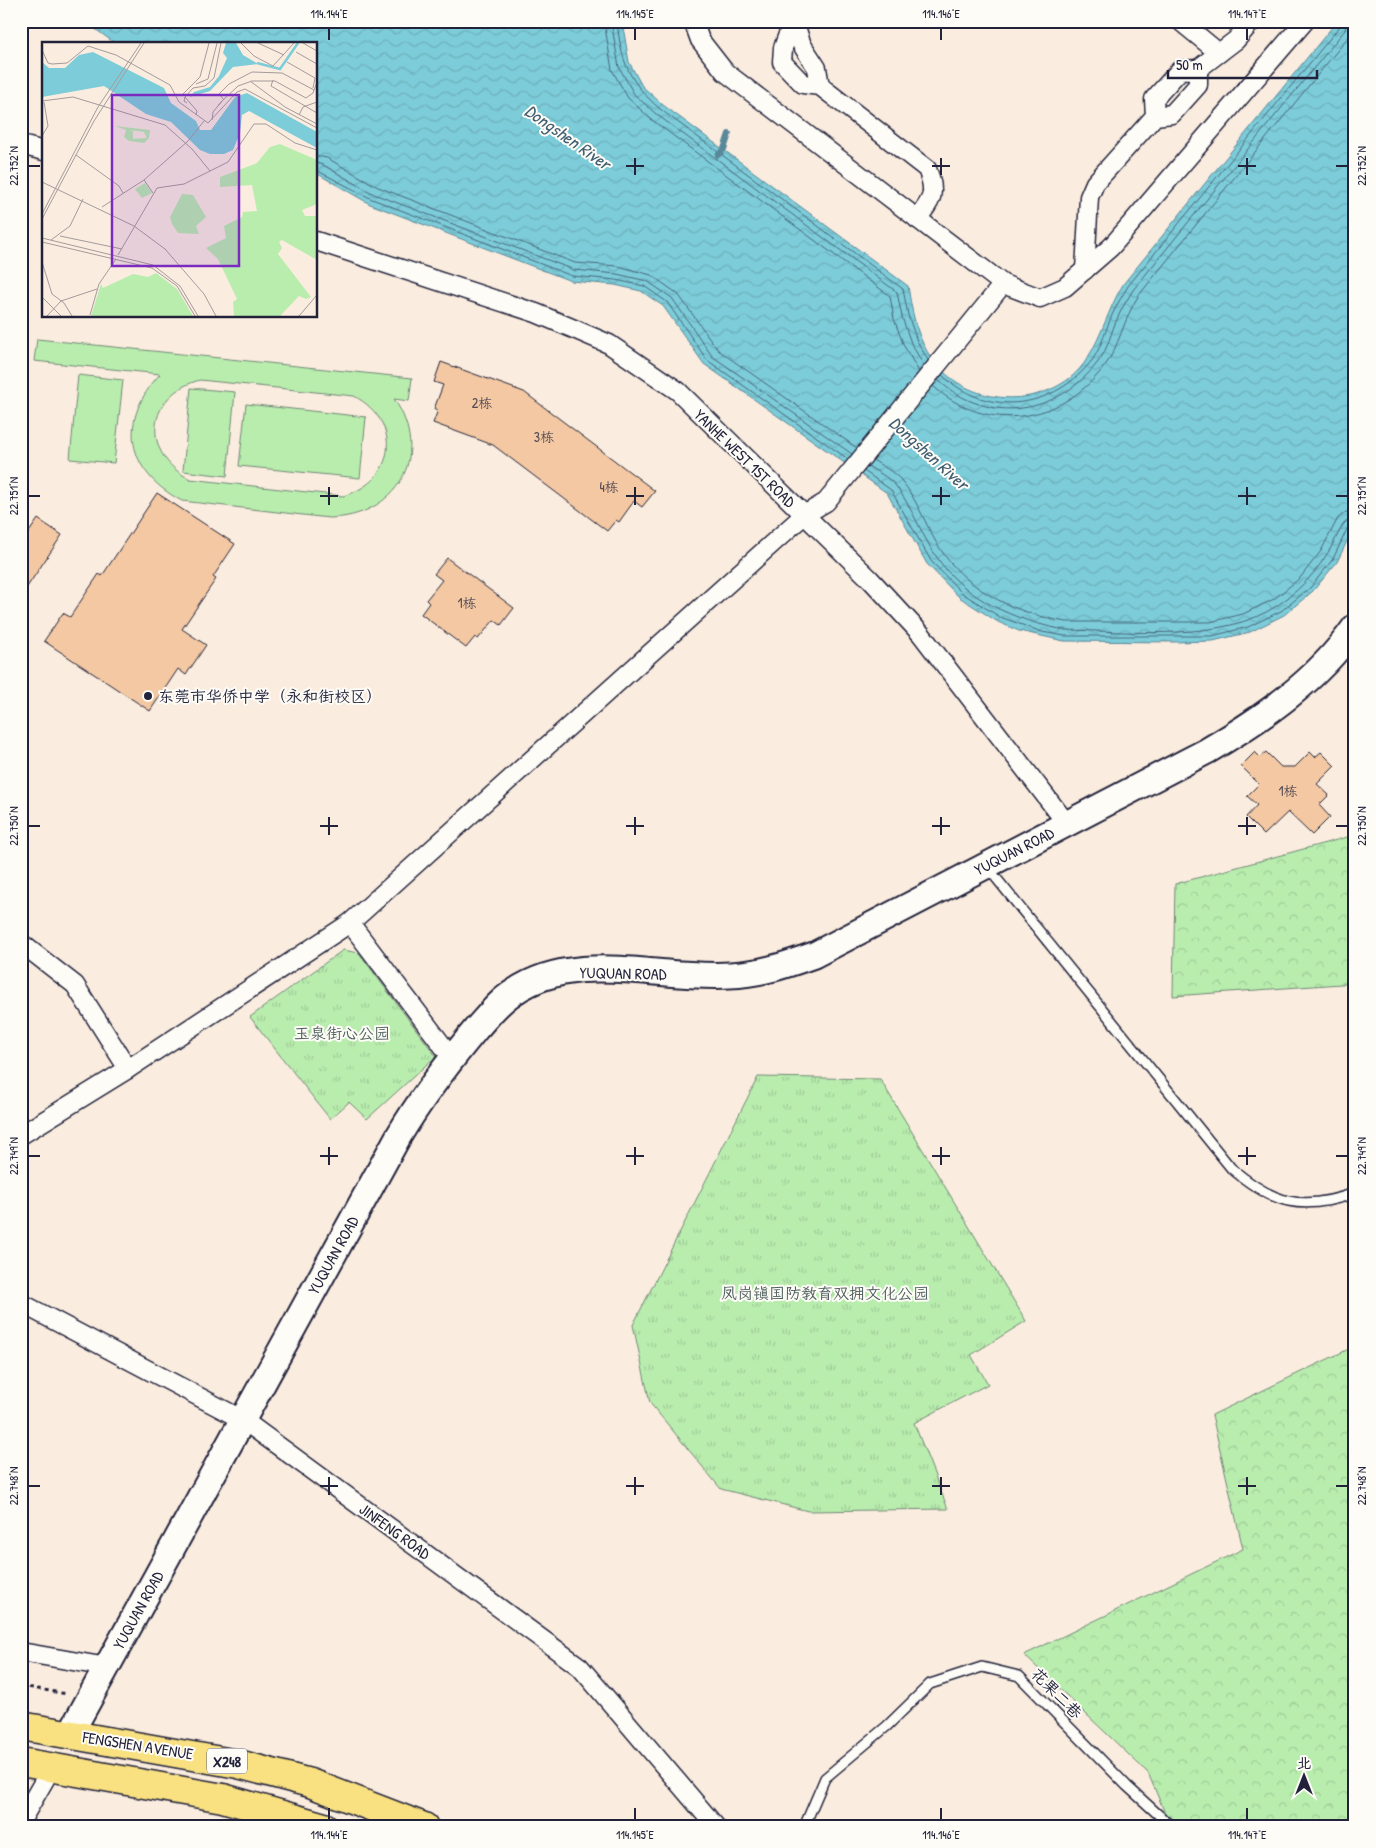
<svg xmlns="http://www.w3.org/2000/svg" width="1376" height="1848" font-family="'Patrick Hand','LXGW WenKai TC',sans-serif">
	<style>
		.forest { fill: url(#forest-crowns); stroke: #6e8874 }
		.park { fill: url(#park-tufts); stroke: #6e8874 }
		.pitch { fill: #b9edae; stroke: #6e8874; fill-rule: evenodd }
		.water { fill: url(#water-waves); stroke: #59889a }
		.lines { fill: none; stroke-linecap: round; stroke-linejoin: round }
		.shore { stroke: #46667a; stroke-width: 1 }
		.stream { stroke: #59889a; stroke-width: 6 }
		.building { fill: #f3c8a2; stroke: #22223b }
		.lane-casing { stroke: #22223b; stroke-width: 12 }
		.street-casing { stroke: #22223b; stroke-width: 21 }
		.secondary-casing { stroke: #22223b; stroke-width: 29 }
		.primary-casing { stroke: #22223b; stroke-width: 31 }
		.path { stroke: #22223b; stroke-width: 3; stroke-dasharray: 4 4; stroke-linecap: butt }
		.lane { stroke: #fdfcf7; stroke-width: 9 }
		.street { stroke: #fdfcf7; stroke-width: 18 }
		.secondary { stroke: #fdfcf7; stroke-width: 25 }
		.primary { stroke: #f9e181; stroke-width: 28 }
		.ticks { fill: none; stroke: #22223b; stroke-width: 2 }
		.poi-dot { fill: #22223b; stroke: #fdfcf7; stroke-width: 2 }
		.labels { text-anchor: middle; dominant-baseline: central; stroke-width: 4; stroke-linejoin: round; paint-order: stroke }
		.number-label { font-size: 14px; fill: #564c55 }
		.shield { fill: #fdfcf7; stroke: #646373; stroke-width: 1 }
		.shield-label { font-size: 15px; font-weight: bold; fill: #22223b }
		.street-label { font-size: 16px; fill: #22223b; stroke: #fdfcf7 }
		.poi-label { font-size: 16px; fill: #22223b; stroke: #fdfcf7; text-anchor: start }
		.park-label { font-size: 16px; fill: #4f5f5e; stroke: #fdfcf7 }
		.water-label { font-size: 18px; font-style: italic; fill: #425e72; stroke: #fdfcf7 }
		.inset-river { fill: none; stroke: #7dccd9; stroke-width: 2.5 }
		.inset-road { fill: none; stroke: #a49b9d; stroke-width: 1 }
		.view { fill: #7b2cbf; fill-opacity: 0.15; stroke: #7b2cbf; stroke-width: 2.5 }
		.inset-edge { fill: none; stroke: #22223b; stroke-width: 2.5 }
		.neatline { fill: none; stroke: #22223b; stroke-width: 2 }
		.ticks-label { font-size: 12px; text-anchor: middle; fill: #22223b }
	</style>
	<defs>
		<pattern id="forest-crowns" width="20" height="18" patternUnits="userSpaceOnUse" patternTransform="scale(1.25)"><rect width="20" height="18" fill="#b9edae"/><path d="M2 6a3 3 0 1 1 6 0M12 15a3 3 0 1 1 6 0" fill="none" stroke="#9fcb97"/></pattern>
		<pattern id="park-tufts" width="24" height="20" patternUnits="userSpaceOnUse" patternTransform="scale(1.25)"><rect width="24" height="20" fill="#b9edae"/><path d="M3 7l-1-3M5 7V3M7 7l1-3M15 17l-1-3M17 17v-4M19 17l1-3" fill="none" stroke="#9fcb97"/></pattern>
		<pattern id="water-waves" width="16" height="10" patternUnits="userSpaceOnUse" patternTransform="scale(1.25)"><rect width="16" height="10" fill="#7dccd9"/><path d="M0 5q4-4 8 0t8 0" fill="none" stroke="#6cafbb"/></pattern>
	</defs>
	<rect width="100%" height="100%" fill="#faecde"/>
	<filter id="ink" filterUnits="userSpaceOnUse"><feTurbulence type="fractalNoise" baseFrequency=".02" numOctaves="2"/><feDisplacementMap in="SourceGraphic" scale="10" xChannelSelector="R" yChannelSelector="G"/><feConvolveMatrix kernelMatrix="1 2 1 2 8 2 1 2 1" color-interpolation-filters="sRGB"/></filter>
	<g filter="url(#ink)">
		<!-- forest -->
		<g class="forest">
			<polygon points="1355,835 1355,983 1173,996 1175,884"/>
			<polygon points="1355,1346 1355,1827 1171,1827 1148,1773 1024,1655 1243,1549 1212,1415"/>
		</g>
		<!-- park -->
		<g class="park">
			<polygon points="343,950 359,953 436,1056 367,1119 349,1102 330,1119 250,1017"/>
			<polygon points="758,1077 880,1079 1026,1321 971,1355 988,1384 914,1423 948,1509 808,1511 721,1489 650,1403 633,1325"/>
		</g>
		<!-- pitch -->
		<g class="pitch">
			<path d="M37,339L412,378L409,401L394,399C433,456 396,517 329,518L182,501C125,471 118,420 160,374L34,361ZM200,380L354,396C403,422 397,481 343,496L190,479C140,454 146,394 200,380Z"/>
			<polygon points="78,375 123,380 114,463 70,459"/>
			<polygon points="191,388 235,392 227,476 183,471"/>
			<polygon points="246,404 366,417 360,478 239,466"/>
		</g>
		<!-- water -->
		<path class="water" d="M84,21H622L629,62L642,86L663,105L908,286C912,313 918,343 936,364C970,403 1029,409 1070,378C1098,356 1105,312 1124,283L1337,21H1355V525L1337,562L1313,591L1284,615L1250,632L1213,641L1175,642L1064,641L1019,631L998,622L959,597L927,564L887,493L704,364L663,306L641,291L615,285L571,281L370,204L316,173V44H116Z"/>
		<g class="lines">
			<!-- shore -->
			<g class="shore">
				<polyline points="604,21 612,70 628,98 652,120 890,296 894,319 904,346 919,372"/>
				<polyline points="611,21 619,67 634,94 656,114 897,292 902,317 911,343 924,366"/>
				<path d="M617,21C621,62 629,82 660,109L903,289L908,315L917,341L928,360"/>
				<polyline points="316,156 327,158 378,187 575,263 618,266 651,275 678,294 718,350 857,448"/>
				<polyline points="316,163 323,165 374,194 574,270 617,274 647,281 672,298 712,356 852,454"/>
				<polyline points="316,170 372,199 572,276 616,280 644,286 667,302 707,360 848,459"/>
				<path d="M942,375C989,419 1055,409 1093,359C1102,346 1106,328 1113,313C1117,304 1123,295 1128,286L1340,26L1341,21"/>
				<path d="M938,380C988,426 1058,415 1098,362C1108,350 1111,331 1118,317C1122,307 1128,299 1133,290L1345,30L1347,21"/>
				<path d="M933,386C987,435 1061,423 1104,367C1119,348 1124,317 1139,295L1350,35L1355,25"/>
				<path d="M873,460C882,466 894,472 901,480C919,501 927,531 943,553C971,593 1019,614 1066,622H1210L1243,614L1274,599L1300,578L1321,551L1338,518L1346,512L1355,511"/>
				<path d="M868,466C877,472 890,478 896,486C912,507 921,534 936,556C964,599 1016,621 1065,630C1130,631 1223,643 1278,605C1306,586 1325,562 1339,532C1343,525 1345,519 1355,519"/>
				<polyline points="864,471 891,490 931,561 962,593 1000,617 1042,632 1065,636 1212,636 1248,627 1281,611 1310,588 1333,559 1348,527 1355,525"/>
			</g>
			<!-- stream -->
			<polyline class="stream" points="718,155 724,149 729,134"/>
		</g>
		<!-- building -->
		<g class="building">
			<polygon points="441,362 524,392 655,491 642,507 634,501 619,522 616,520 607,531 493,445 433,423 438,410 434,409 443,385 434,382"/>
			<polygon points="157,493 235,544 213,577 216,579 182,629 206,645 186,675 178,669 150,711 44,641 63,613 70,617 99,574 102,576"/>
			<polygon points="38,519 62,535 21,596 21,544"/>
			<polygon points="447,558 514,608 501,625 494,620 478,639 475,637 466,648 421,614 429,603 426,600 442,580 434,574"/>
			<polygon points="1255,752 1260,757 1266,752 1281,767 1295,767 1310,752 1315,757 1321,752 1335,766 1317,784 1329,795 1319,805 1330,817 1312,835 1288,812 1264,835 1246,817 1257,805 1247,796 1259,784 1241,766"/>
		</g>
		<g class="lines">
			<defs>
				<g id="lane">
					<path d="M988,868L1231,1168C1273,1204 1302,1212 1355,1193"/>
					<polyline points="804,1827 825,1778 887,1726 930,1684 982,1667 1019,1676 1127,1786 1172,1827"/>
				</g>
				<g id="street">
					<polyline points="693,21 700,40 725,72 1003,284 1040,298 1065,287 1111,247 1305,21"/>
					<path d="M793,21L783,48L782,62L803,84L820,86L927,169C937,193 932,200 917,219"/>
					<polyline points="794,21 802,45 817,68 820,86"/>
					<polyline points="1180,21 1219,53"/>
					<polyline points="1198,69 1236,40 1252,21"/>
					<polyline points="21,145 44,151"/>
					<polyline points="316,241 536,313 574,329 609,344 678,391 870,579 921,634 1067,824"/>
					<polyline points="1085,270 1089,197 1095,183 1155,116 1172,114 1198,85 1198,69 1180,70 1154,99 1155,116"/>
					<polyline points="350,923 452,1058"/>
					<polyline points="21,943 75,985 128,1069"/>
					<polyline points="21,1135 128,1069 350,923 804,515 826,502 1003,284"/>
					<polyline points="21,1303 243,1420 580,1667 716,1827"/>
					<polyline points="21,1652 107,1667"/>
					<polyline points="21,1821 52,1767"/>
				</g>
				<path id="secondary" d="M70,1734L398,1137C421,1098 447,1064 476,1029C488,1016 499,1001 514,992C576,949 660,980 730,975C760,974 786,965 814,955L1207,751C1263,718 1317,681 1355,627"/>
				<g id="primary">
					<polyline points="21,1726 238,1764 310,1783 424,1827"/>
					<polyline points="21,1762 223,1798 324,1827"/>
				</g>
			</defs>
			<!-- lane casing -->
			<use href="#lane" class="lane-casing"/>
			<!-- street casing -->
			<use href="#street" class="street-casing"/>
			<!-- secondary casing -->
			<use href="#secondary" class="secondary-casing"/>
			<!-- primary casing -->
			<use href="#primary" class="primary-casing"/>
			<!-- path -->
			<polyline class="path" points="21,1686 67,1694"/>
			<!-- lane -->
			<use href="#lane" class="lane"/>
			<!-- street -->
			<use href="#street" class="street"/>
			<!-- secondary -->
			<use href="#secondary" class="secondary"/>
			<!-- primary -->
			<use href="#primary" class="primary"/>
		</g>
	</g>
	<!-- ticks -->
	<path class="ticks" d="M329,28V40M635,28V40M941,28V40M1247,28V40M635,158V175M941,158V175M1247,158V175M28,166H40M626,166H644M932,166H950M1238,166H1256M1336,166H1348M329,487V505M635,487V505M941,487V505M1247,487V505M28,496H40M320,496H338M626,496H644M932,496H950M1238,496H1256M1336,496H1348M329,817V835M635,817V835M941,817V835M1247,817V835M28,826H40M320,826H338M626,826H644M932,826H950M1238,826H1256M1336,826H1348M329,1147V1165M635,1147V1165M941,1147V1165M1247,1147V1165M28,1156H40M320,1156H338M626,1156H644M932,1156H950M1238,1156H1256M1336,1156H1348M329,1477V1495M635,1477V1495M941,1477V1495M1247,1477V1495M28,1486H40M320,1486H338M626,1486H644M932,1486H950M1238,1486H1256M1336,1486H1348M329,1808V1820M635,1808V1820M941,1808V1820M1247,1808V1820"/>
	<!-- markers -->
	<circle class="poi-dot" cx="148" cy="696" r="5"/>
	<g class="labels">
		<!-- number labels -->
		<g class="number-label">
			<text x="482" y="402">2栋</text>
			<text x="544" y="436">3栋</text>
			<text x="609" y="486">4栋</text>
			<text x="467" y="602">1栋</text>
			<text x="1288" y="790">1栋</text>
		</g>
		<!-- shield labels -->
		<rect class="shield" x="207" y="1748.5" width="40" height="25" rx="4"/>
		<g class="shield-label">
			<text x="227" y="1761">X248</text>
		</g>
		<!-- street labels -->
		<g class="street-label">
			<text transform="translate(745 458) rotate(44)">YANHE WEST 1ST ROAD</text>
			<text transform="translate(1014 851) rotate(-27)">YUQUAN ROAD</text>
			<text transform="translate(623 973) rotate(1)">YUQUAN ROAD</text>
			<text transform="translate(333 1255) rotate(-61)">YUQUAN ROAD</text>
			<text transform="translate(395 1531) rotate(36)">JINFENG ROAD</text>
			<text transform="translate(138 1610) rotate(-61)">YUQUAN ROAD</text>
			<text transform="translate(1057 1693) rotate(45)">花果二巷</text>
			<text transform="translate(138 1745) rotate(9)">FENGSHEN AVENUE</text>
		</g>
		<!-- poi labels -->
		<g class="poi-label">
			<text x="158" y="696">东莞市华侨中学（永和街校区）</text>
		</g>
		<!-- park labels -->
		<g class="park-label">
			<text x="342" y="1033">玉泉街心公园</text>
			<text x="825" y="1293">凤岗镇国防教育双拥文化公园</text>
		</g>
		<!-- water labels -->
		<g class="water-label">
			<text transform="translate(568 137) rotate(35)">Dongshen River</text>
			<text transform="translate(929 453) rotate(42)">Dongshen River</text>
		</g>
	</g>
	<!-- overview -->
	<g transform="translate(42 42)">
		<rect width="275" height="275" fill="#faecde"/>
		<path d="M238,102L275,118V162L260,168L263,174H275V218L240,198L237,200L240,206L236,212L269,255L264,257L257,254L238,274H192L191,260L195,257L176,217L164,206L184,196L182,184L200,175L201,170L215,169L210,143L178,145V135L215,121L228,105Z" fill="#b9edae"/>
		<path d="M103,141L110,151L100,156L93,147ZM140,152L151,153L164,175L154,184L157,192L136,191L130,182L128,175ZM114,231L135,247L151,274H49L59,242L61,246L91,232L106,235Z" fill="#b9edae"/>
		<path d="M73,84L108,88L107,96L102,101L87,99L82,95L84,88ZM88,88L102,90L105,96L88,97H91V89Z" fill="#b9edae" fill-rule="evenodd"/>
		<path d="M184,1H194L201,13L216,22L191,25L168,49L148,55L152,50L168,45L177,34L185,16L181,11ZM51,10L122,46L129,61L154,79L158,88H169L193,55L205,51L275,90V106L207,69L200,73L198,91L191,108L182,112H168L158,108L129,80L104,72L62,44L0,55V20L7,26H23L37,13Z" fill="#7dccd9"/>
		<path class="inset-river" d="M215,21L238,27L256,1"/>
		<path class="inset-road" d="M199,1L212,14L231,24L252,1M216,1L242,13M261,1L275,9M0,8L6,21L10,22L25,21L46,4L74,13L128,43L137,60L166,81L195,50L203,47L275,86M254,10L275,22M245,20L273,36L271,46M231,38L229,44L275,71M208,39L243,65L275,82M154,42L166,37L175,1M140,53L158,35L167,1M143,55L151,46L163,44L172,36L179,1M182,58L177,52L187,42L210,30L240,31L272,48M0,59L31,55L123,83L150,107L168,129M180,59L196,44L210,39H233L264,56L271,51L275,40M145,61L142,59L143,55L155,69L154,73M257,73L261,65L275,60M170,78L171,70L180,59L176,64M0,94L6,84L2,60M34,113L77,144L81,151M102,138L111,151M0,140L92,184L123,207L162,252L174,274M60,165L102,138L146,99L162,79M0,172L56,65L99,1M0,177L52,79L102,1M18,194L80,207M0,196L111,223L138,244L156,274M9,198L28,184L41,157M0,200L110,226L135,244L153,274M76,213L115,146L142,142L186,120L212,82H224L253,101L275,108M0,220L10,252L22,261L30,274M0,255L19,274M48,273L57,242L74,217M5,274L19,259L55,247M257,274L275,253"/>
		<path class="view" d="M70,53H197V224H70Z"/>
		<rect width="275" height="275" class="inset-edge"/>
	</g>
	<!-- margin -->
	<rect width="1376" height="1848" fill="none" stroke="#fdfcf7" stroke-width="55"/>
	<!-- north arrow -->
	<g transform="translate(1304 1776)" stroke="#fdfcf7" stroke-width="4" paint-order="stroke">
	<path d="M0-4L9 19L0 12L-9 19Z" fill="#22223b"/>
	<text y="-8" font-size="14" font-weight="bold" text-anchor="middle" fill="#22223b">北</text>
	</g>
	<!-- scale -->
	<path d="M1168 70v8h149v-8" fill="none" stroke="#22223b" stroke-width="2.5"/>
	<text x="1176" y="70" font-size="15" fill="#22223b" stroke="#fdfcf7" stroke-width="4" paint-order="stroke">50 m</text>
	<rect x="28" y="28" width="1320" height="1792" class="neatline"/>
	<g class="ticks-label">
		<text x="329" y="18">114.144°E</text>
		<text x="635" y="18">114.145°E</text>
		<text x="941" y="18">114.146°E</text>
		<text x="1247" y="18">114.147°E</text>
		<text transform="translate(14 166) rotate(-90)" y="4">22.752°N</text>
		<text transform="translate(1362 166) rotate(-90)" y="4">22.752°N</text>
		<text transform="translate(14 496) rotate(-90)" y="4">22.751°N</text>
		<text transform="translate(1362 496) rotate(-90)" y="4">22.751°N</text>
		<text transform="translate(14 826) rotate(-90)" y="4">22.750°N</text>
		<text transform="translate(1362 826) rotate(-90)" y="4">22.750°N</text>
		<text transform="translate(14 1156) rotate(-90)" y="4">22.749°N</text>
		<text transform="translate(1362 1156) rotate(-90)" y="4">22.749°N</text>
		<text transform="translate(14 1486) rotate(-90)" y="4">22.748°N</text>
		<text transform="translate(1362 1486) rotate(-90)" y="4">22.748°N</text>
		<text x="329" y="1839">114.144°E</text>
		<text x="635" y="1839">114.145°E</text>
		<text x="941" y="1839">114.146°E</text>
		<text x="1247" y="1839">114.147°E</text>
	</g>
</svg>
